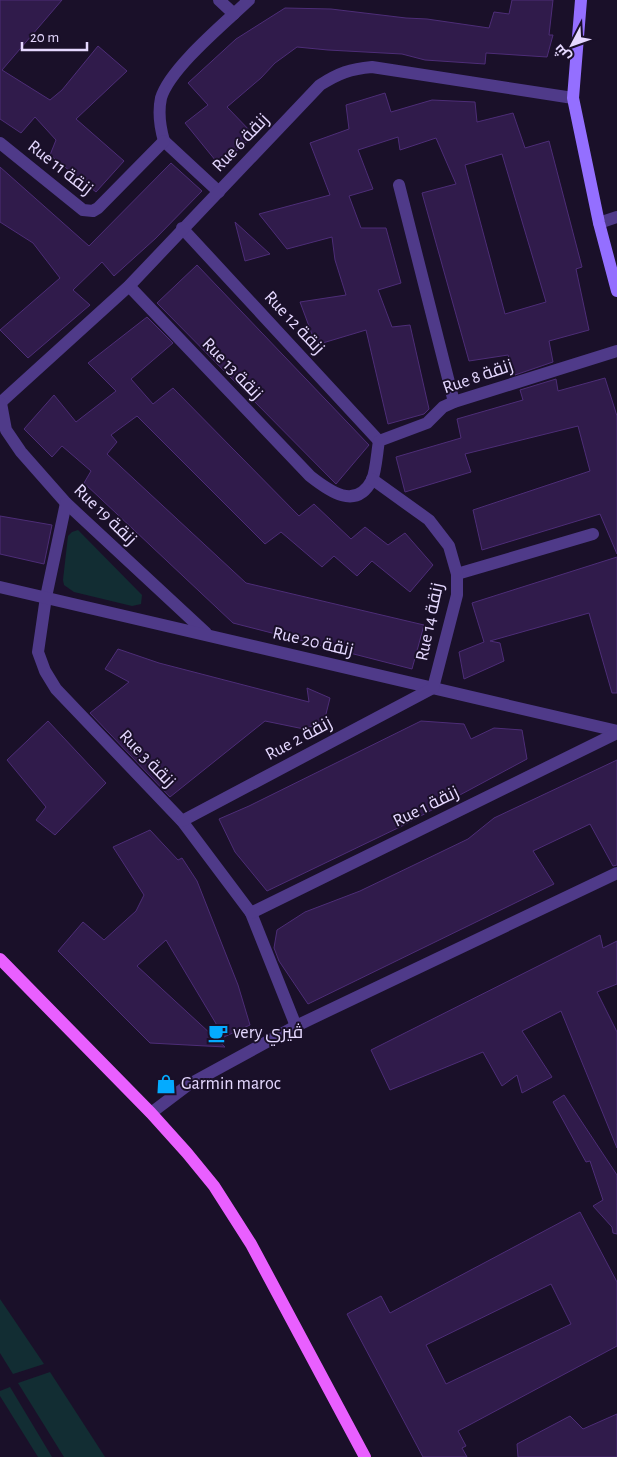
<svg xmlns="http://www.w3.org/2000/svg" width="617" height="1457" font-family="'Alegreya Sans',Cairo,sans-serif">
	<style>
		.green { fill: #122d33 }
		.building { fill: #301b4b; stroke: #4d2d77; fill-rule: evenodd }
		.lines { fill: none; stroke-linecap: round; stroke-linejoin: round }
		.street { stroke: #4f3a89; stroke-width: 12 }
		.secondary { stroke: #946fff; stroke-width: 12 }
		.primary { stroke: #e95fff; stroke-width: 12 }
		.labels { text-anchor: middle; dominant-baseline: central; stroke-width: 4; stroke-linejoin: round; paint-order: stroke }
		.street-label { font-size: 18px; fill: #e5d8ff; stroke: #1a1029 }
		.poi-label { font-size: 18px; fill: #e5d8ff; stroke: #1a1029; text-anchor: start }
	</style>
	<rect width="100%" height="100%" fill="#1a1029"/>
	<!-- green -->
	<g class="green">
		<polygon points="78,530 142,595 141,604 132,606 74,592 64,585 63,580 68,536 72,532"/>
		<polygon points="0,1299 44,1364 13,1374 0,1353"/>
		<polygon points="50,1372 105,1457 64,1457 18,1383"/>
		<polygon points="10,1387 52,1457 38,1457 0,1396 0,1391"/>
	</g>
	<!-- building -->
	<g class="building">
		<polygon points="0,0 62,0 2,70 50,100 62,90 98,46 127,71 76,119 124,161 96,192 50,155 56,140 35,117 21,133 0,119"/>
		<polygon points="512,0 553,0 549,35 553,35 547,57 486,53 485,64 425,60 402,54 328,50 297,47 275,63 261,78 227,107 254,135 220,166 185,123 208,105 188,83 236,39 285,8 331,9 406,18 427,19 489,28 494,12 509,14"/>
		<path d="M385,93L391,112L432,100L475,102L477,122L513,113L525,148L549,141L582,267L576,269L589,330L549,341L553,362L515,375L508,355L469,361L422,193L456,184L436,138L400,150L398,137L358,150L373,189L349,196L361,228H386L401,283L378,290L392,327L410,325L429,409L424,414L388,424L366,330L316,345L300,302L346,295L335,260L332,237L287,249L259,214L330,195L310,143L349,129L346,105ZM502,154L546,302L505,314L465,165Z"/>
		<polygon points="171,163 202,191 156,238 114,276 102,262 73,290 90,305 28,358 0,330 60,278 33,243 0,222 0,167 89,246"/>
		<polygon points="235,222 270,254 245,261"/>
		<polygon points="197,265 369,445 336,484 157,303"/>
		<polygon points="147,317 173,343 131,379 153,404 173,388 299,516 314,504 351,539 365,527 388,545 405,533 433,565 410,592 372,561 357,576 334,556 322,567 281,532 265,544 137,416 111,435 117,442 107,454 246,583 424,625 412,669 233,623 84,483 91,471 62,446 52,457 24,429 54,395 76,422 116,391 88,363"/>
		<polygon points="605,378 617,416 617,554 600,514 482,550 473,510 590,471 578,426 465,454 471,472 405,492 396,457 461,438 457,419 523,400 520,390 556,379 558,391"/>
		<polygon points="0,516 52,525 44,564 0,554"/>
		<polygon points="617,557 617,693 612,693 589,613 490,641 500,643 504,661 464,679 459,652 484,642 472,603"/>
		<polygon points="118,649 159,663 309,702 307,688 330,698 324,722 304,729 265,721 170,797 90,713 129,682 105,669"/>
		<polygon points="48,721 106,783 55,835 36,820 46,807 7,760"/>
		<polygon points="421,721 464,724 471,739 494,728 522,730 527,759 402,826 267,891 235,852 219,819 249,806"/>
		<polygon points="617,760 617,865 613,866 590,824 533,851 554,884 308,1004 279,961 274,948 277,930 305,912 360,891 468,839 494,818"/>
		<polygon points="150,830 178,860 182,858 197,881 238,985 250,1025 224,1037 166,940 137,966 225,1047 150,1043 58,951 83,922 104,940 136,911 144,895 113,847"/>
		<polygon points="600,935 603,948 617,941 617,984 597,992 617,1032 617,1148 561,1011 522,1031 552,1077 522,1093 517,1075 502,1086 483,1052 390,1090 371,1050"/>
		<polygon points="564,1095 617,1175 617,1234 613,1233 612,1227 593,1206 603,1200 590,1161 586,1162 553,1102"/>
		<path d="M580,1212L617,1282V1346L458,1431L466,1446L462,1448L467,1457H423L347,1314L381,1296L390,1313ZM551,1284L571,1324L446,1384L426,1345Z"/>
		<polygon points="617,1414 617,1457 518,1457 517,1444 570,1416 583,1429"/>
	</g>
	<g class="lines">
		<!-- street -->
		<g class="street">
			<polyline points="219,0 234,14"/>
			<path d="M164,141C160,127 158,112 161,98C170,68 225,23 249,0"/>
			<polyline points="164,141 219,192"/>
			<polyline points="0,143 83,210 93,211 98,208 164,141"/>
			<polyline points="399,185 454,402"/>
			<polyline points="599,223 617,217"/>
			<polyline points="182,228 379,441"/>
			<path d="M129,286L310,476C329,491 356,511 372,480C376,471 377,452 379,441L427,423L443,407L454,402L617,351"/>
			<path d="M0,403L129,286L320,85C339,73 350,69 372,67L573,98"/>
			<polyline points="1,403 6,430 21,452 66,503 206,633"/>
			<polyline points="66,503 46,597 38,652 45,671 56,689 182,821 251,913 296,1026"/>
			<polyline points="457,574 593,534"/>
			<polyline points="0,587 617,731"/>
			<polyline points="182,821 433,688 457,595 457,574 449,546 429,520 372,479"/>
			<polyline points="251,913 617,733"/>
			<polyline points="151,1113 188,1085 296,1026 617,873"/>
		</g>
		<!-- secondary -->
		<polyline class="secondary" points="581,0 573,98 599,223 617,291"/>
		<!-- primary -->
		<polyline class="primary" points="0,959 151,1113 187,1153 214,1186 251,1244 365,1457"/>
	</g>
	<!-- icons -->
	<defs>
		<symbol id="cafe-bare" viewBox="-9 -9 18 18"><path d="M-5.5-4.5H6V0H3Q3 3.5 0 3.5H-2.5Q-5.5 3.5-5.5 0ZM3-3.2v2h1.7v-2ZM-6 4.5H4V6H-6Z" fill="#04abff" stroke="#1a1029" stroke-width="2.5" paint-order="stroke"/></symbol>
		<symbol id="shop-bare" viewBox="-9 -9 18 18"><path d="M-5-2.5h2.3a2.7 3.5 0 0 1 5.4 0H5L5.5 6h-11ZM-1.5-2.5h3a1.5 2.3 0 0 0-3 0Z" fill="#04abff" stroke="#1a1029" stroke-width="2.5" paint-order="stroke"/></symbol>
	</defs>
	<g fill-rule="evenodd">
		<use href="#cafe-bare" x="204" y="1019" width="28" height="28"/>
		<use href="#shop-bare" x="152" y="1070" width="28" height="28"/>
	</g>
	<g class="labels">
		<!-- street labels -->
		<g class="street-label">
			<text transform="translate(241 143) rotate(-46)">Rue 6 زنقة</text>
			<text transform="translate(60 168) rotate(38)">Rue 11 زنقة</text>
			<text transform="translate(294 323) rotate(47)">Rue 12 زنقة</text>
			<text transform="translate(232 369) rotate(46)">Rue 13 زنقة</text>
			<text transform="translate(478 377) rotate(-19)">Rue 8 زنقة</text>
			<text transform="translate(105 515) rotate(44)">Rue 19 زنقة</text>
			<text transform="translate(430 622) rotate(-78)">Rue 14 زنقة</text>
			<text transform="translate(313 642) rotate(13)">Rue 20 زنقة</text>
			<text transform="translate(299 739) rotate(-28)">Rue 2 زنقة</text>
			<text transform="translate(147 759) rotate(46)">Rue 3 زنقة</text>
			<text transform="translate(426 807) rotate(-26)">Rue 1 زنقة</text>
		</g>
		<!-- poi labels -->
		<g class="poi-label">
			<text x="233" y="1033">very ڤيري</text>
			<text x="181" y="1084">Garmin maroc</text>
		</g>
	</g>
	<!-- north arrow -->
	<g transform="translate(572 45) rotate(229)" stroke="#1a1029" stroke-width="4" paint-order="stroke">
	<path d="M0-4L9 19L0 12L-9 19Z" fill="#e5d8ff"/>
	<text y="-8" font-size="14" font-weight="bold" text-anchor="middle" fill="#e5d8ff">ش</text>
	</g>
	<!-- scale -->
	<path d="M22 42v8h65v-8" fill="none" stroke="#e5d8ff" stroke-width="2.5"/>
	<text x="30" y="42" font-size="15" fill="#e5d8ff" stroke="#1a1029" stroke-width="4" paint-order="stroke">20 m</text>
</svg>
